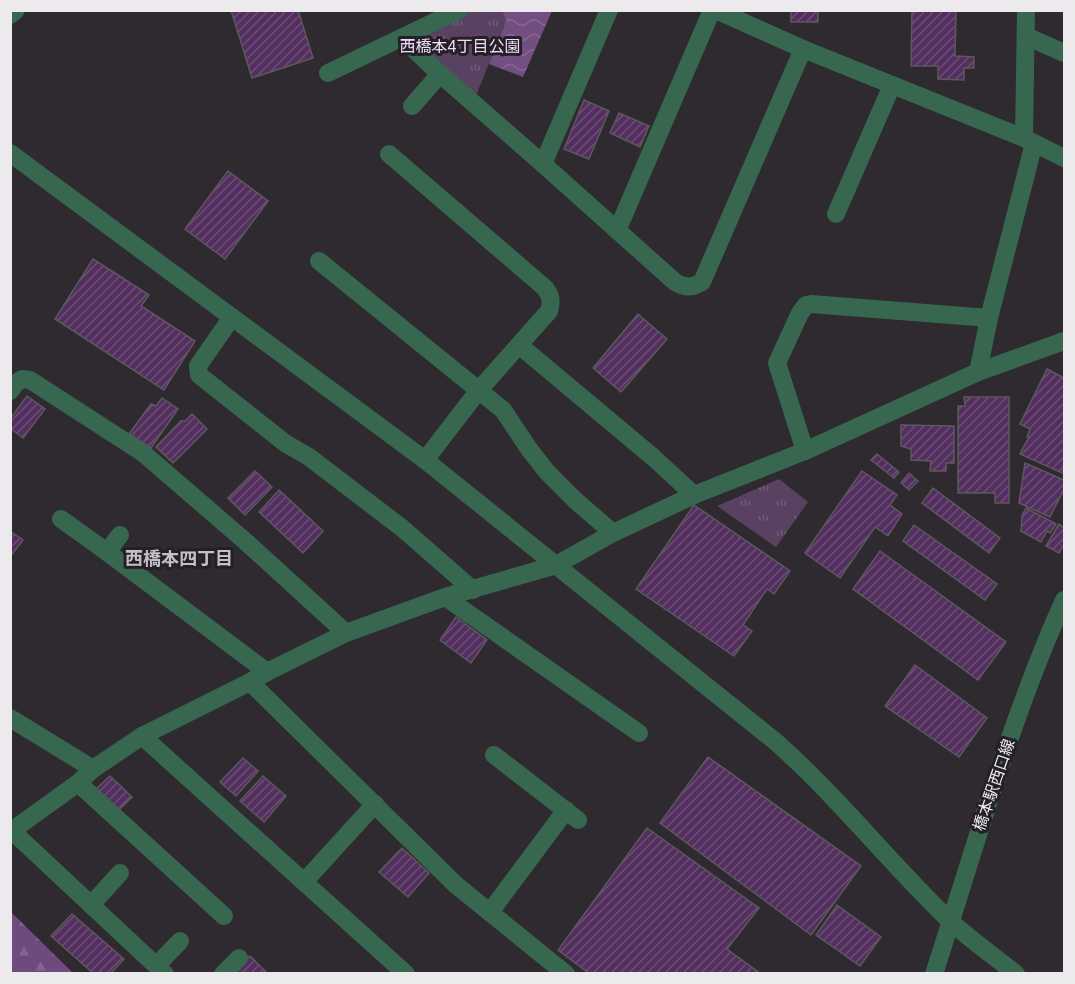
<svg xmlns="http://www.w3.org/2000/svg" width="1075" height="984" font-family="Arial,'Noto Sans JP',sans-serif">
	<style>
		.forest { fill: url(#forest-firs) }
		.park { fill: url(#park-tufts) }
		.water { fill: url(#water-waves) }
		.building { fill: url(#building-hatch); stroke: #5d585e; stroke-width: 1.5 }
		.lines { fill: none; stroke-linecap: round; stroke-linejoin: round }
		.minor { stroke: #37674e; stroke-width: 18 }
		.labels { text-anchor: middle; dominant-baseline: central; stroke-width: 6; stroke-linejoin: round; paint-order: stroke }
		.park-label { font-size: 16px; fill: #f0daf9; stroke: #242026 }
		.street-label { font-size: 16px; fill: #edeaee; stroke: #242026 }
		.neighbourhood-label { font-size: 18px; font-weight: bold; fill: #c4bfc6; stroke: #242026 }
	</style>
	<defs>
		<pattern id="forest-firs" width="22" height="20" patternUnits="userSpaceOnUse" patternTransform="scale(1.5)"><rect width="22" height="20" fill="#6f4b7d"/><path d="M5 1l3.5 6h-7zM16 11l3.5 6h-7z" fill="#846590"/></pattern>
		<pattern id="park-tufts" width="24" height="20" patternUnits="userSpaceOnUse" patternTransform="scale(1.5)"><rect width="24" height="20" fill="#594162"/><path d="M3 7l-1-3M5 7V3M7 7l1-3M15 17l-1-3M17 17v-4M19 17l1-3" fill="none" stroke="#715d79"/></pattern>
		<pattern id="water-waves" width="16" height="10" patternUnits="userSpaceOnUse" patternTransform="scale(1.5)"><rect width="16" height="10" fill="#734e80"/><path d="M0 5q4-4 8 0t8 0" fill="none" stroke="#876892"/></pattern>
		<pattern id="building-hatch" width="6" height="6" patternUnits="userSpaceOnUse" patternTransform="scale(1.5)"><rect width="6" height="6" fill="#532f5f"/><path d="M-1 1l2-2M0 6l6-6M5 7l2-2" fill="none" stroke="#6c4d76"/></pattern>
	</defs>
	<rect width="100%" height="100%" fill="#2e2a30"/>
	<!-- forest -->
	<polygon class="forest" points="10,912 11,912 73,973 11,973"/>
	<!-- park -->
	<g class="park">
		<polygon points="459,11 502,11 506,21 473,103 402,38"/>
		<polygon points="779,479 808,502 776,547 717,506"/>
	</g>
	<!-- water -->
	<polygon class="water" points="502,11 552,11 523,77 489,64 506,21"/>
	<!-- building -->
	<g class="building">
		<polygon points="231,10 298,10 313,58 252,78"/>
		<rect x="791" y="10" width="27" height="12"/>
		<polygon points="912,10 956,10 955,56 974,57 974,68 964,68 964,80 938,79 938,66 911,66"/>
		<polygon points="584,100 609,111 589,159 564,149"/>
		<polygon points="619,113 649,126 640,147 610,133"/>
		<polygon points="228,171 268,201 225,259 185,229"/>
		<polygon points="93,259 149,295 141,306 195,341 164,390 55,319"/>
		<polygon points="638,314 667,339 621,392 593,368"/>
		<polygon points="1047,369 1064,378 1064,467 1062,473 1020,454 1029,437 1027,437 1030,429 1020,424"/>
		<polygon points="27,396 45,409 23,438 10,428 10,419"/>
		<polygon points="964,397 1009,397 1009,503 995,503 995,493 958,493 958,406 965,406"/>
		<polygon points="162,398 178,409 151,448 129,434 151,404 156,406"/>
		<polygon points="192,414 207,429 173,463 156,447 181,421 185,421"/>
		<polygon points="901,425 954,426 954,463 946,463 946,471 930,471 931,461 911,460 911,449 901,446"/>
		<polygon points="877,454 899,472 894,478 871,460"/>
		<polygon points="1025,463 1064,480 1064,489 1050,517 1019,503"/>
		<polygon points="255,471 272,487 245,515 228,498"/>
		<polygon points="862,471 897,495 890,505 902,514 888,536 875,527 840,578 805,553"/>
		<polygon points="909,473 918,481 909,490 901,483"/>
		<polygon points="933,488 1000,538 989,553 922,503"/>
		<polygon points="279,490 323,531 303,553 259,512"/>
		<polygon points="694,505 790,571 774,594 767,589 743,625 752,631 734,656 636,589"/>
		<polygon points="1026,508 1056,524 1050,533 1047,531 1041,542 1021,531 1022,516"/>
		<polygon points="1059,524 1064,528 1064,544 1059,553 1046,546"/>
		<polygon points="914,525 997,584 985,600 903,541"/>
		<polygon points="10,531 23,540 10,557"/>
		<polygon points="880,551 1006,642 978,680 853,589"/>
		<polygon points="456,617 487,640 471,663 440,640"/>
		<polygon points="915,665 987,718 959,757 885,706"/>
		<polygon points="708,757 861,866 811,935 660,823"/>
		<polygon points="243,758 258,771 236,796 220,782"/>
		<polygon points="110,776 132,797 119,810 96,789"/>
		<polygon points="263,776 286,796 264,822 240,801"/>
		<polygon points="647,828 759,908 727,949 761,974 590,974 558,950"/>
		<polygon points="402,848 429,873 408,897 379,872"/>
		<polygon points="837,905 881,937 860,966 816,935"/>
		<polygon points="72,914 124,959 110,974 94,974 51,936"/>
		<polygon points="250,956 268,974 233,974"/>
	</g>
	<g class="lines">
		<!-- minor -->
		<g class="minor">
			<polyline points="716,10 803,49 1024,138 1064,158"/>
			<polyline points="10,15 16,10"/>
			<polyline points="1026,36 1064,53"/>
			<path d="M402,38L440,74L543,164L675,282C685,288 691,288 702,282L803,49"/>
			<polyline points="328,73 459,10"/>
			<polyline points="412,106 440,74"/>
			<polyline points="1024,138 1026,10"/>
			<path d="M10,153L425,460L776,742C838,797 889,862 948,919C969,939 994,956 1016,974"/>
			<path d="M389,154L545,288C551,296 552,301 549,311L479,390L425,460"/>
			<polyline points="543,164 609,10"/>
			<polyline points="836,214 892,85"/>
			<polyline points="617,231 712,10"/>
			<polyline points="319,261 503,410 529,449 547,472 575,500 613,533"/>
			<polyline points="232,317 198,366 199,375 285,443 309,457 402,528 473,590"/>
			<polyline points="519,345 654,458 694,495"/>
			<polyline points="978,372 989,318 1034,143"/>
			<polyline points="10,391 16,383 22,379 30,380 143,453 245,541 346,633"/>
			<polyline points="805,451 777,363 800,313 806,305 811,304 989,318"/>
			<polyline points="61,519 107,552"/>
			<polyline points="120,535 107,552 267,672"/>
			<polyline points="445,597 639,733"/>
			<polyline points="250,682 456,885 566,974"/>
			<polyline points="10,718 93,769"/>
			<polyline points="142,736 406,974"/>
			<polyline points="494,755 578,820"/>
			<polyline points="78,783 224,916"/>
			<polyline points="12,831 165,974"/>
			<polyline points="10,832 78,783 93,769 142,736 250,682 267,672 346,633 445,597 556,565 613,533 694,495 805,451 978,372 1064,341"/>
			<polyline points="304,882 375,804"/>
			<polyline points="91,905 120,873"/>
			<polyline points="490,912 566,810"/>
			<polyline points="157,965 180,941"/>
			<polyline points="223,974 239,958"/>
			<path d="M934,974C975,848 1010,720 1064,600"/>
		</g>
	</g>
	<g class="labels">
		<!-- park labels -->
		<g class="park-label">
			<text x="460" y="46">西橋本4丁目公園</text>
		</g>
		<!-- street labels -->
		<g class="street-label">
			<text transform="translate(994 785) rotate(-71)">橋本駅西口線</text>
		</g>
		<!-- neighbourhood labels -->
		<g class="neighbourhood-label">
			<text x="179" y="559">西橋本四丁目</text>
		</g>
	</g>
	<!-- border -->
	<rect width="1075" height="984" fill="none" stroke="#edeaee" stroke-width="24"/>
</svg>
